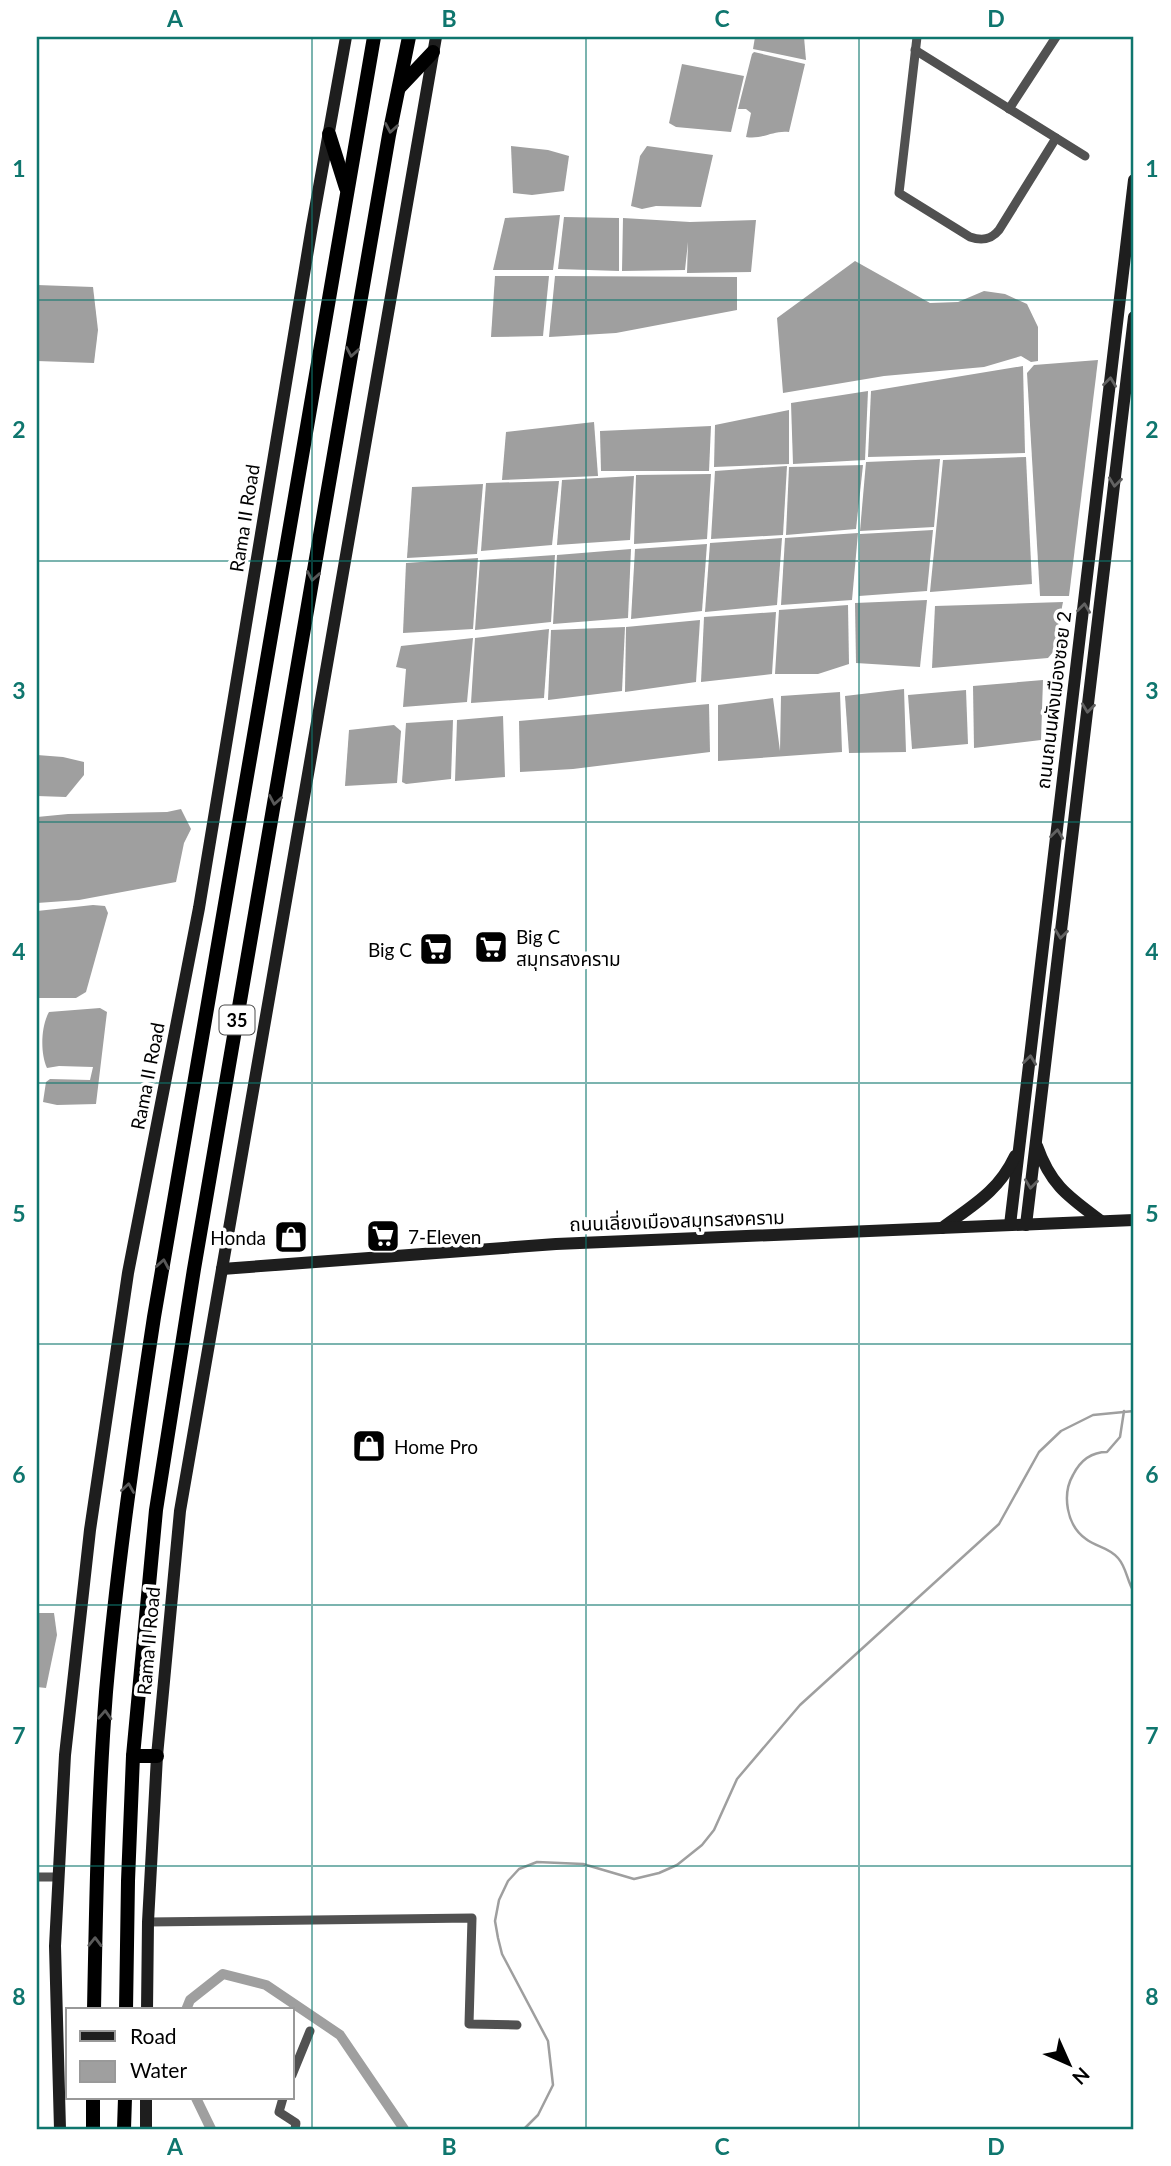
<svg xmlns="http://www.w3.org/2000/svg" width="1171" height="2166" font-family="Lato,'Noto Sans Thai',sans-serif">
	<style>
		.water { fill: #9f9f9f }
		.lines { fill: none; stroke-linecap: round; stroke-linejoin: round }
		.stream { stroke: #9f9f9f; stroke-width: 2.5 }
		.canal { stroke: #9f9f9f; stroke-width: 10 }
		.minor { stroke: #515151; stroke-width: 9 }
		.secondary { stroke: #1e1e1e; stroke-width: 12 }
		.trunk { stroke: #000; stroke-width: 14 }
		.oneway { stroke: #595959 }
		.oneway2 { stroke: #626262 }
		.grid { fill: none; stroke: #0f766e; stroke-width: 2; stroke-opacity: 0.55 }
		.labels { text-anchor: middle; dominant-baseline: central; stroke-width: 7; stroke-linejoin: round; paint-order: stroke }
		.shield { fill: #fff; stroke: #4c4c4c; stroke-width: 2 }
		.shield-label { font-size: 18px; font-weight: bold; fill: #000 }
		.street-label { font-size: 19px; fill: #000; stroke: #fff }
		.poi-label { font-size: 19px; fill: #000; stroke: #fff; text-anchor: start }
		.neatline { fill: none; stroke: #0f766e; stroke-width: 2.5 }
		.grid-label { font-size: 23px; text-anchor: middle; font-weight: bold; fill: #0f766e }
	</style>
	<rect width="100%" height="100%" fill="#fff"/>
	<!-- water -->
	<g class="water">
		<polygon points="755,37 804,37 806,60 753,49"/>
		<path d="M754,52L805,64L789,132C773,130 762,140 746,137L751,113L746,109H738L752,54Z"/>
		<polygon points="682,64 744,76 731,132 676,127 669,123"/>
		<polygon points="511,146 548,150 569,156 564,191 532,195 513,193"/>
		<polygon points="647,146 713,155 701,207 656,206 642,209 631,206 640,156"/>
		<polygon points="560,215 553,270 493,270 505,218"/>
		<polygon points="564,217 619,218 619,271 558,269"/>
		<polygon points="623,218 690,222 756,220 751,272 687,273 688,242 685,270 622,271"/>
		<polygon points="855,261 930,303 958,302 984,291 1005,294 1027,304 1038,327 1038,361 1031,362 1021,356 984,367 884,376 783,393 777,318"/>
		<polygon points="495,276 549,276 543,336 491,337"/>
		<polygon points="555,276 737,277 737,310 616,333 549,337"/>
		<polygon points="37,285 93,287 98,330 94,363 37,361"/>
		<polygon points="1098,360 1069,596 1040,596 1027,373 1034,365"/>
		<polygon points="1023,366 1025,453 868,457 871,391"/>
		<polygon points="868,391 865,460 793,464 791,403"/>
		<polygon points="789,410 789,464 714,467 715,425"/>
		<polygon points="594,422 598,476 502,480 506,432"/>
		<polygon points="711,426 709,471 601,471 600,431"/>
		<polygon points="1026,457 1032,584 930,592 943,460"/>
		<polygon points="940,459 934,527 860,531 866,462"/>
		<polygon points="863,465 856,529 786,535 789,467"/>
		<polygon points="787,466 783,535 711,539 715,471"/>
		<polygon points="711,474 707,539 634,544 636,475"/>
		<polygon points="634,476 630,540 557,545 562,480"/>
		<polygon points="559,481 552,545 481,551 486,483"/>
		<polygon points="483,484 477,554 407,558 412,487"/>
		<polygon points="933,530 927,591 859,596 860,534"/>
		<polygon points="858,533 852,600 781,605 785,538"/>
		<polygon points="782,538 777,605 705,612 710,543"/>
		<polygon points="707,544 702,611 631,619 635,549"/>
		<polygon points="631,549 628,618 553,624 557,555"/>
		<polygon points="555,555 551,622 475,630 480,560"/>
		<polygon points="478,558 473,629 403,633 406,563"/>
		<polygon points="927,600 920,667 856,663 855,603"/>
		<polygon points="1063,602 1053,652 1048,658 932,668 935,606"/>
		<polygon points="848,605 849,664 818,674 775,674 779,610"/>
		<polygon points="776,612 772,674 701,682 704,617"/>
		<polygon points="700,620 696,682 625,692 626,627"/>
		<polygon points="625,627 622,691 548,700 551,630"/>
		<polygon points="549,629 544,698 471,703 475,638"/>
		<polygon points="473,638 467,702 403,707 406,669 396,667 401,646"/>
		<polygon points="1043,680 1041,740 974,748 973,686"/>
		<polygon points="904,689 906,752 849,753 845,696"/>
		<polygon points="966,690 968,744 912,749 908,695"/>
		<polygon points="840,692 842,752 718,761 718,705 773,698 780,751 781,696"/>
		<polygon points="709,704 710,752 573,769 520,772 519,721"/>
		<polygon points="503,716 505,777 455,781 457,720"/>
		<polygon points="453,720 451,779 406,784 402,782 406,723"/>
		<polygon points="394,725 401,731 397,783 345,786 349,730"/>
		<polygon points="37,755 63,757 84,762 84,775 66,797 37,796"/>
		<polygon points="181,809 191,829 184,843 176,882 79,900 37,903 37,817 68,814 167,812"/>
		<polygon points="93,905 105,906 108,913 86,992 76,998 37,998 37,911"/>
		<path d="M100,1008L107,1012L96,1104L57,1105L43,1102L46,1082L50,1079L90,1080L93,1067L59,1066L47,1068C40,1053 41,1026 49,1012Z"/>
		<polygon points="37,1613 54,1613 57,1635 46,1688 37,1687"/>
	</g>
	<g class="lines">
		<!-- stream -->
		<g class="stream">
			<path d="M1124,1411L1120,1437L1107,1452C1091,1452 1080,1461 1073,1475C1062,1494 1066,1525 1086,1539C1096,1547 1109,1547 1118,1558C1127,1568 1127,1582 1134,1592"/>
			<polyline points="524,2129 538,2115 553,2085 548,2041 502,1954 498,1938 495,1921 499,1900 508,1881 519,1869 537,1862 583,1864 634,1879 659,1873 677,1865 702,1845 714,1830 737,1779 800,1705 999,1524 1039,1452 1061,1431 1093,1415 1134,1411"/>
		</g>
		<!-- canal -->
		<g class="canal">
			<polyline points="186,2010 190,2000 223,1974 266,1985 340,2035 404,2129"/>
			<polyline points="196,2098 211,2129"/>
		</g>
		<!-- minor -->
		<g class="minor">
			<path d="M917,37L899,193L970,237C982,241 991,240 999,230L1056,138"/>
			<polyline points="915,50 1085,156"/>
			<polyline points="1009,109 1056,37"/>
			<polyline points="37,1877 59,1877"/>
			<polyline points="148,1922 472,1918 469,2024 517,2025"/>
			<polyline points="292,2075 310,2031"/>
			<polyline points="283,2098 279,2112 296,2123 295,2129"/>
		</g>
		<!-- secondary -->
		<g class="secondary">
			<path d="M1037,1146C1051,1186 1069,1197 1101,1221"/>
			<polyline points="1010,1225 1134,180"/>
			<polyline points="1026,1225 1134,317"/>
			<path d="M942,1228C973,1205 998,1192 1015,1156"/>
			<polyline points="222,1269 556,1244 1134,1220"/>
			<polyline points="147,2010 148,1922 157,1756 180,1511 436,37"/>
			<polyline points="60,2129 55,1946 65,1755 90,1530 128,1273 199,908 312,226 346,37"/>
			<polyline points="146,2129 146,2098"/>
		</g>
		<!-- trunk -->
		<g class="trunk">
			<polyline points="399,88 433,52"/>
			<polyline points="329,134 346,188"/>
			<polyline points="133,1756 157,1756"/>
			<path d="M94,2010C96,1904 98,1797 106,1692C117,1566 135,1442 154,1317L374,37"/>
			<polyline points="126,2010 128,1881 133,1756 156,1510 194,1269 308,605 389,135 409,37"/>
			<polyline points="93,2129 93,2098"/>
			<polyline points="124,2129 125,2098"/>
		</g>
	</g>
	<!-- one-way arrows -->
	<defs><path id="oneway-chevron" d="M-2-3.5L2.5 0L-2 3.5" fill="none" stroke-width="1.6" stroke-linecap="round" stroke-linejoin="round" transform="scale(1.75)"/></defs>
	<g class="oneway">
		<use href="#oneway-chevron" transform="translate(391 128) rotate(100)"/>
		<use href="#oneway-chevron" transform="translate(352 352) rotate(100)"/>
		<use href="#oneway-chevron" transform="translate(313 576) rotate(100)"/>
		<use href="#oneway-chevron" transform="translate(275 800) rotate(100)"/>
		<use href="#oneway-chevron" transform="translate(163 1264) rotate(-80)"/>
		<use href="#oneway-chevron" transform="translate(128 1488) rotate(-81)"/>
		<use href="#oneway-chevron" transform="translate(105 1715) rotate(-87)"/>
		<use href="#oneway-chevron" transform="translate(95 1942) rotate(-89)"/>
	</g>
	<g class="oneway2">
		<use href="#oneway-chevron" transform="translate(1110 382) rotate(-83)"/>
		<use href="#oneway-chevron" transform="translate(1115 482) rotate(97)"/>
		<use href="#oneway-chevron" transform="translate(1084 608) rotate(-83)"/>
		<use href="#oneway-chevron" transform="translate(1088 708) rotate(97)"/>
		<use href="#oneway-chevron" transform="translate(1057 834) rotate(-83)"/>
		<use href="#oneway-chevron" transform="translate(1061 934) rotate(97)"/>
		<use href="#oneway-chevron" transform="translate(1030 1060) rotate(-83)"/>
		<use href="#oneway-chevron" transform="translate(1031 1184) rotate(97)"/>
	</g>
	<!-- grid -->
	<path class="grid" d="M312,37V2129M586,37V2129M859,37V2129M37,300H1134M37,561H1134M37,822H1134M37,1083H1134M37,1344H1134M37,1605H1134M37,1866H1134"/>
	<!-- icons -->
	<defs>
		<symbol id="supermarket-square" viewBox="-11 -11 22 22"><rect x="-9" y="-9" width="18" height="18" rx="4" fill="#000" stroke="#fff"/><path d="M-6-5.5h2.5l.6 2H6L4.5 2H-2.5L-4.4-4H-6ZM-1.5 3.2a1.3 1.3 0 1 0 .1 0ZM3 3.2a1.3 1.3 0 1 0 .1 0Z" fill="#fff"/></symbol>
		<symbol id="shop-square" viewBox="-11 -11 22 22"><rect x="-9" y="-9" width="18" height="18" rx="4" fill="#000" stroke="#fff"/><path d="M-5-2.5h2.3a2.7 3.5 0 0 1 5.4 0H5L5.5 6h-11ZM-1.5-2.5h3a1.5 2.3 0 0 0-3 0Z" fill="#fff"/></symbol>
	</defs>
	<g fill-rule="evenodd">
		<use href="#supermarket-square" x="472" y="928" width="38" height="38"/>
		<use href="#supermarket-square" x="417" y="930" width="38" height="38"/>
		<use href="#supermarket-square" x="364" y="1217" width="38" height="38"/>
		<use href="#shop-square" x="272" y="1218" width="38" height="38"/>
		<use href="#shop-square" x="350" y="1427" width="38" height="38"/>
	</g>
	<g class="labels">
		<!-- shield labels -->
		<rect class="shield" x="219.5" y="1005.5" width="35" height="29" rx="5"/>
		<g class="shield-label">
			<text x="237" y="1020">35</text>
		</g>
		<!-- street labels -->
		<g class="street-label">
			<text transform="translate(244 518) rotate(-81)">Rama II Road</text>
			<text transform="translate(1053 700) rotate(-83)">ถนนถนนผังเมืองซอย 2</text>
			<text transform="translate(147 1076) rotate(-79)">Rama II Road</text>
			<text transform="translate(677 1220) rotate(-2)">ถนนเลี่ยงเมืองสมุทรสงคราม</text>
			<text transform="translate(148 1641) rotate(-85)">Rama II Road</text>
		</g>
		<!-- poi labels -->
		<g class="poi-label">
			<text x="516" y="936">Big C<tspan x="516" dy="22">สมุทรสงคราม</tspan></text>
			<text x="412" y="949" text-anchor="end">Big C</text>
			<text x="408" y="1236">7-Eleven</text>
			<text x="266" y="1237" text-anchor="end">Honda</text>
			<text x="394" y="1446">Home Pro</text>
		</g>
	</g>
	<!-- border -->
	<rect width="1171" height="2166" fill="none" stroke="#ffffff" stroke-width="77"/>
	<!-- legend -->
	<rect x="66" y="2008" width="228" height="91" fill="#ffffff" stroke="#999999" stroke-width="2"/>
	<rect x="80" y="2031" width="35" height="10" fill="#1e1e1e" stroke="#999999" stroke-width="2"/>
	<text x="130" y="2044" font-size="21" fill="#000000">Road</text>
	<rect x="80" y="2061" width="35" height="21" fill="#9f9f9f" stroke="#999999" stroke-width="2"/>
	<text x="130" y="2078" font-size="21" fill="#000000">Water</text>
	<!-- north arrow -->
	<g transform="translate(1069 2064) rotate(135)" stroke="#ffffff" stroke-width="5" paint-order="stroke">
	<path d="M0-5L12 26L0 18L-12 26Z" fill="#000000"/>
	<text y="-10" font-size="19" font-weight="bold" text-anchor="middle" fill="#000000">N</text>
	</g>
	<rect x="38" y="38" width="1094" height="2090" class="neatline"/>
	<g class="grid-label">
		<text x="175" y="27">A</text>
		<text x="449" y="27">B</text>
		<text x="722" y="27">C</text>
		<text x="996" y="27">D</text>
		<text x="19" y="177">1</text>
		<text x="1152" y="177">1</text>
		<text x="19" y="438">2</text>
		<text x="1152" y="438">2</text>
		<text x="19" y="699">3</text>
		<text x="1152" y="699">3</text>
		<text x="19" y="960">4</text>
		<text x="1152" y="960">4</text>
		<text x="19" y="1222">5</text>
		<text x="1152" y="1222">5</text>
		<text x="19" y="1483">6</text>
		<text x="1152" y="1483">6</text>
		<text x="19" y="1744">7</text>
		<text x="1152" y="1744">7</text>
		<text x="19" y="2005">8</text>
		<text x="1152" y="2005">8</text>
		<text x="175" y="2155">A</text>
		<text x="449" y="2155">B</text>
		<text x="722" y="2155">C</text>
		<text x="996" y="2155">D</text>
	</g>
</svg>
